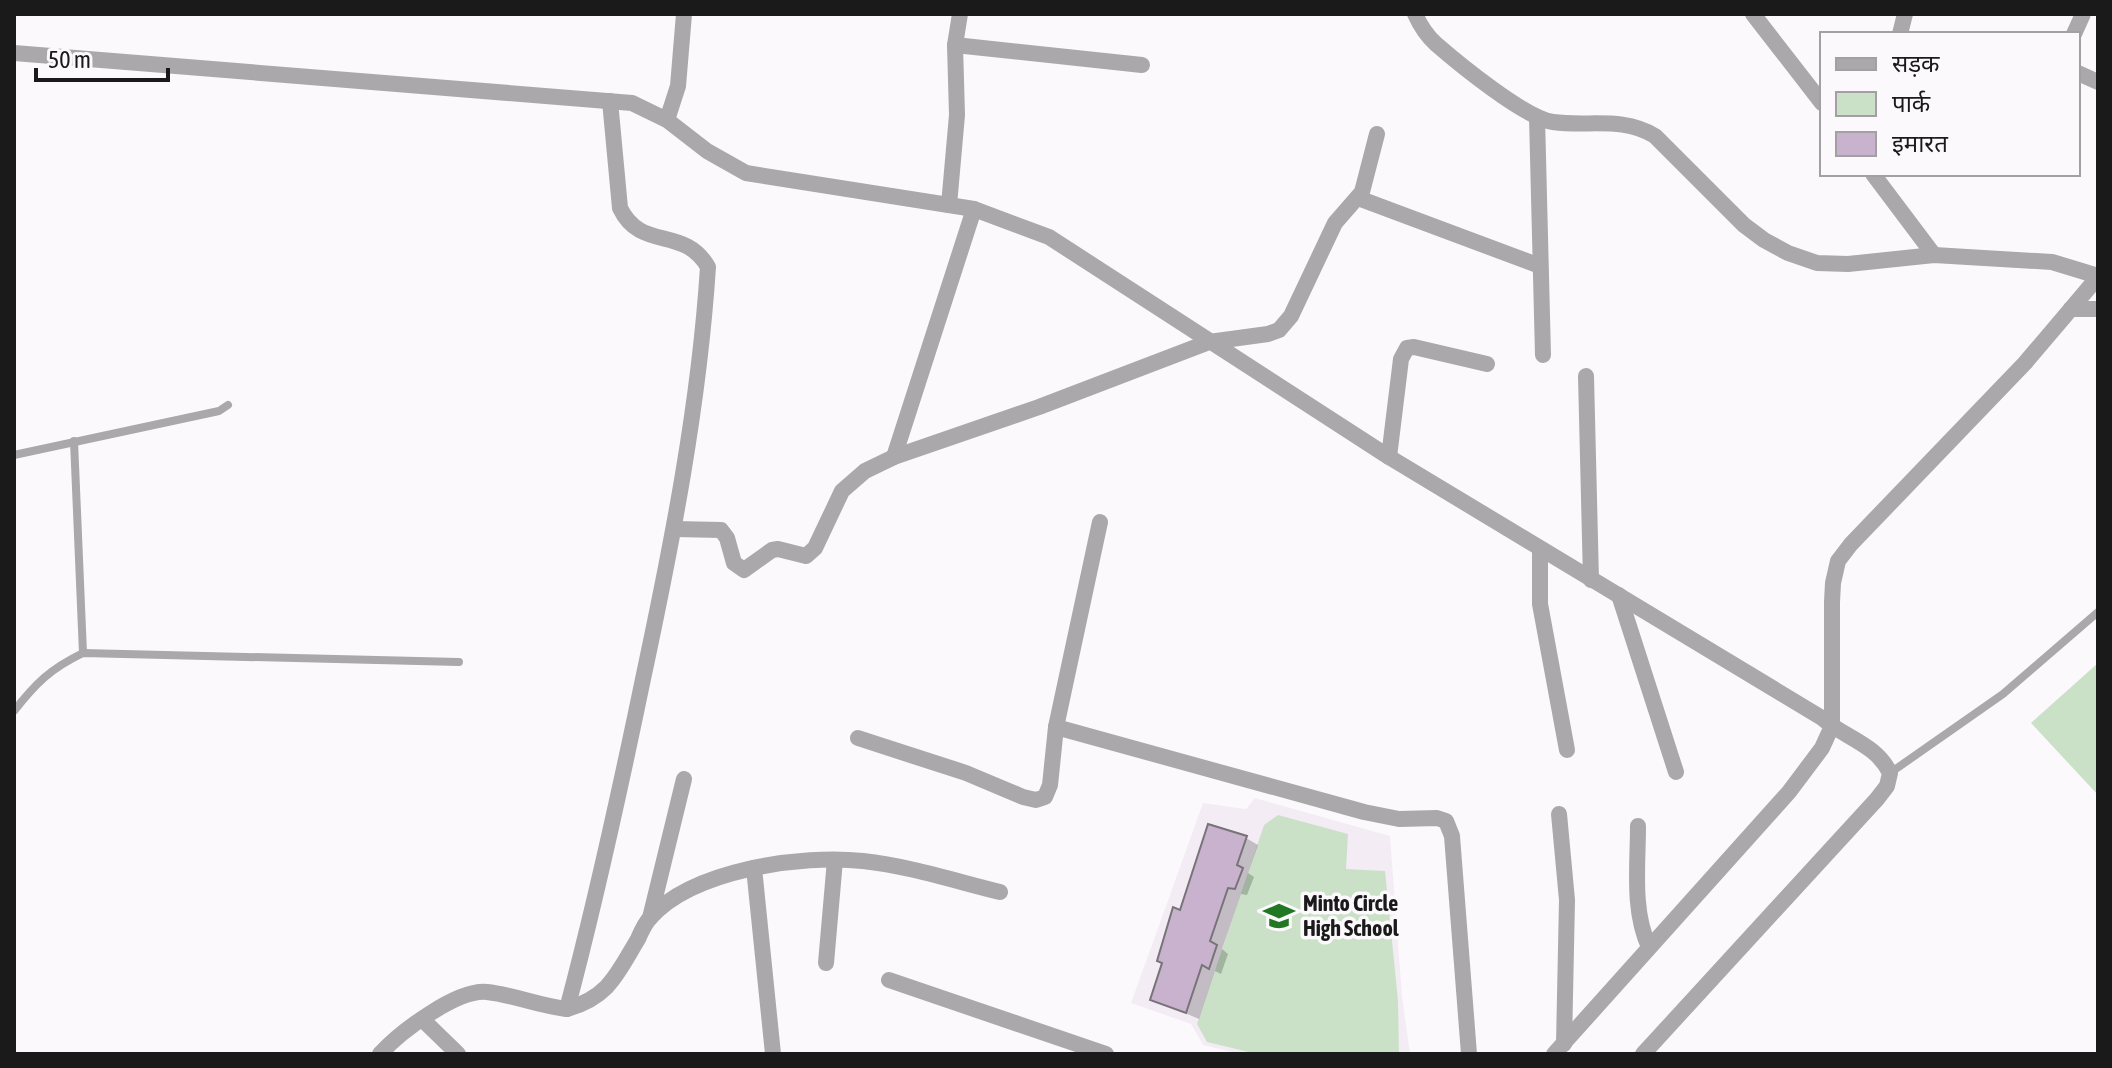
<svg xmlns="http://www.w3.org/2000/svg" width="2112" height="1068" font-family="'Asap Condensed','Noto Sans Devanagari',sans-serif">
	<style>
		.built { fill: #f4ecf5 }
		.green { fill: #cae1c8 }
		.shadow { fill: #0003 }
		.building { fill: #c9b2ce; stroke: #777477; stroke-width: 2 }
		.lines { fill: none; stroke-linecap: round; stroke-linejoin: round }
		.lane { stroke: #aaa8aa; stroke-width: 8 }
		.street { stroke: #aaa8aa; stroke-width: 16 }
		.labels { text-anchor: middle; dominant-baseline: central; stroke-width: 7; stroke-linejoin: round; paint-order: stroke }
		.poi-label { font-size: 22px; font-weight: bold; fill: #1b1a1b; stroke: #fcf9fd; text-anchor: start }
	</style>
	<rect width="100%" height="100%" fill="#fcf9fd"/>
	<!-- built -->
	<polygon class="built" points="1255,798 1390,836 1402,996 1410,1054 1240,1054 1203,1045 1191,1024 1131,1003 1203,803 1246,809"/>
	<!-- green -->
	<g class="green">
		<polygon points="2098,663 2098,795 2031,723"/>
		<polygon points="1278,815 1348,834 1346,869 1385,871 1398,1001 1399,1054 1257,1054 1207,1042 1197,1024 1264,825"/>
	</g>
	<!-- shadow -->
	<polygon class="shadow" points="1246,838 1258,845 1248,873 1254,877 1247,895 1241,894 1222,949 1228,954 1221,974 1215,971 1199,1019 1152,999 1181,913"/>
	<!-- building -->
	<polygon class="building" points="1208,824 1247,836 1237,865 1243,868 1235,889 1228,888 1210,941 1217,945 1209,969 1202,965 1186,1013 1150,1000 1162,963 1157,961 1173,907 1180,910"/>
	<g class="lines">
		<!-- lane -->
		<g class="lane">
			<polyline points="74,441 83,653"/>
			<polyline points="14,455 219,411 228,405"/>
			<path d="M14,711C36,683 50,669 83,653L459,662"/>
			<polyline points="1890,773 2003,694 2098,612"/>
		</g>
		<!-- street -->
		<g class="street">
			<path d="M1415,14C1420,25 1427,36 1436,44C1459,64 1525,118 1553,122C1589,127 1622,116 1655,136L1744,225L1764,240L1788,253L1817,263L1848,264L1934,255L2052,262L2098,276"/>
			<polyline points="1753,14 1822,103"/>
			<polyline points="1900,34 1905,14"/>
			<polyline points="2074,34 2083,14"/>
			<polyline points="955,45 1142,65"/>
			<path d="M14,53L632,103L667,120L707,151L746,173L974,209L1049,237L1389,457L1822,718C1845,738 1876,744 1890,773L1887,786L1877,799L1643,1054"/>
			<polyline points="2078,73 2098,82"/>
			<polyline points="1537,117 1543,355"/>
			<polyline points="667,120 678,86 684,14"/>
			<polyline points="1873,174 1934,255"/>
			<polyline points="1358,198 1540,266"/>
			<polyline points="949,205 957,115 955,45 960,14"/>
			<polyline points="2071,309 2098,309"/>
			<polyline points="1586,376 1591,580"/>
			<polyline points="894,457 974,209"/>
			<polyline points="1389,457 1401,359 1407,348 1414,347 1487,364"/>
			<polyline points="675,529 721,530 727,538 734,563 744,570 772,550 778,549 806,556 815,548 842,491 865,471 894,457 1039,407 1209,342 1268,334 1279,330 1291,316 1335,223 1362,192 1377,134"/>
			<polyline points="1540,550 1540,604 1567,750"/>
			<polyline points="1619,595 1676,772"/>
			<polyline points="1056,727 1364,812 1399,819 1437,818 1446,821 1452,836 1469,1054"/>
			<polyline points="858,738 966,773 1023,797 1036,800 1045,797 1050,785 1056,727 1100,522"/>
			<polyline points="1559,814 1567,900 1564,1044"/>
			<path d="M1638,826C1638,866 1632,910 1649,947"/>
			<polyline points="754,868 773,1054"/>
			<polyline points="650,918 684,779"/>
			<polyline points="826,963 835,860"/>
			<polyline points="889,980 1106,1054"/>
			<path d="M567,1009C609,997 617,974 638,939C641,932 645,923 650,918C692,870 802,854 863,861C909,866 955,881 1000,892"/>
			<polyline points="423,1020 458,1054"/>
			<path d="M380,1054C400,1032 457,989 487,992C514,995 540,1006 567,1009C596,900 620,790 643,679C672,543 699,406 708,267C684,225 641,252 620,208L610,101"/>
			<polyline points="1554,1054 1789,792 1822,748 1832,726 1832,602 1833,583 1838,561 1851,544 2025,363 2098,277"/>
		</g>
	</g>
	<!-- icons -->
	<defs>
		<symbol id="school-bare" viewBox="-9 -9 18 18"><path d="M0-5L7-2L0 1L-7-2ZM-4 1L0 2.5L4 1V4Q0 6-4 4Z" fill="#227723" stroke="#fcf9fd" stroke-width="2.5" paint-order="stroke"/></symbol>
	</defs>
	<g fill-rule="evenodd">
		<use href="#school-bare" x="1257" y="894" width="44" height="44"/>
	</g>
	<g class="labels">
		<!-- poi labels -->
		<g class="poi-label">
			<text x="1303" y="903">Minto Circle<tspan x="1303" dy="25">High School</tspan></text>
		</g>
	</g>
	<!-- border -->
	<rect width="2112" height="1068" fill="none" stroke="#1b1a1b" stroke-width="32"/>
	<!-- legend -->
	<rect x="1820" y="32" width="260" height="144" fill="#fcf9fd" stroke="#a2a0a3" stroke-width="2"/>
	<rect x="1836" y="58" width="40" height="12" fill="#aaa8aa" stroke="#a2a0a3" stroke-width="2"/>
	<text x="1892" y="72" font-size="24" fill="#1b1a1b">सड़क</text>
	<rect x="1836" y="92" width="40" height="24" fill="#cae1c8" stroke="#a2a0a3" stroke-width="2"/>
	<text x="1892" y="112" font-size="24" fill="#1b1a1b">पार्क</text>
	<rect x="1836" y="132" width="40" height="24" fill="#c9b2ce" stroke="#a2a0a3" stroke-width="2"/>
	<text x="1892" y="152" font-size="24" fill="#1b1a1b">इमारत</text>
	<!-- scale -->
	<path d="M36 68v12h132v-12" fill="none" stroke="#1b1a1b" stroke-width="4"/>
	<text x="48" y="68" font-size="24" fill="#1b1a1b" stroke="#fcf9fd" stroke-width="6" paint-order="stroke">50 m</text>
</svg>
